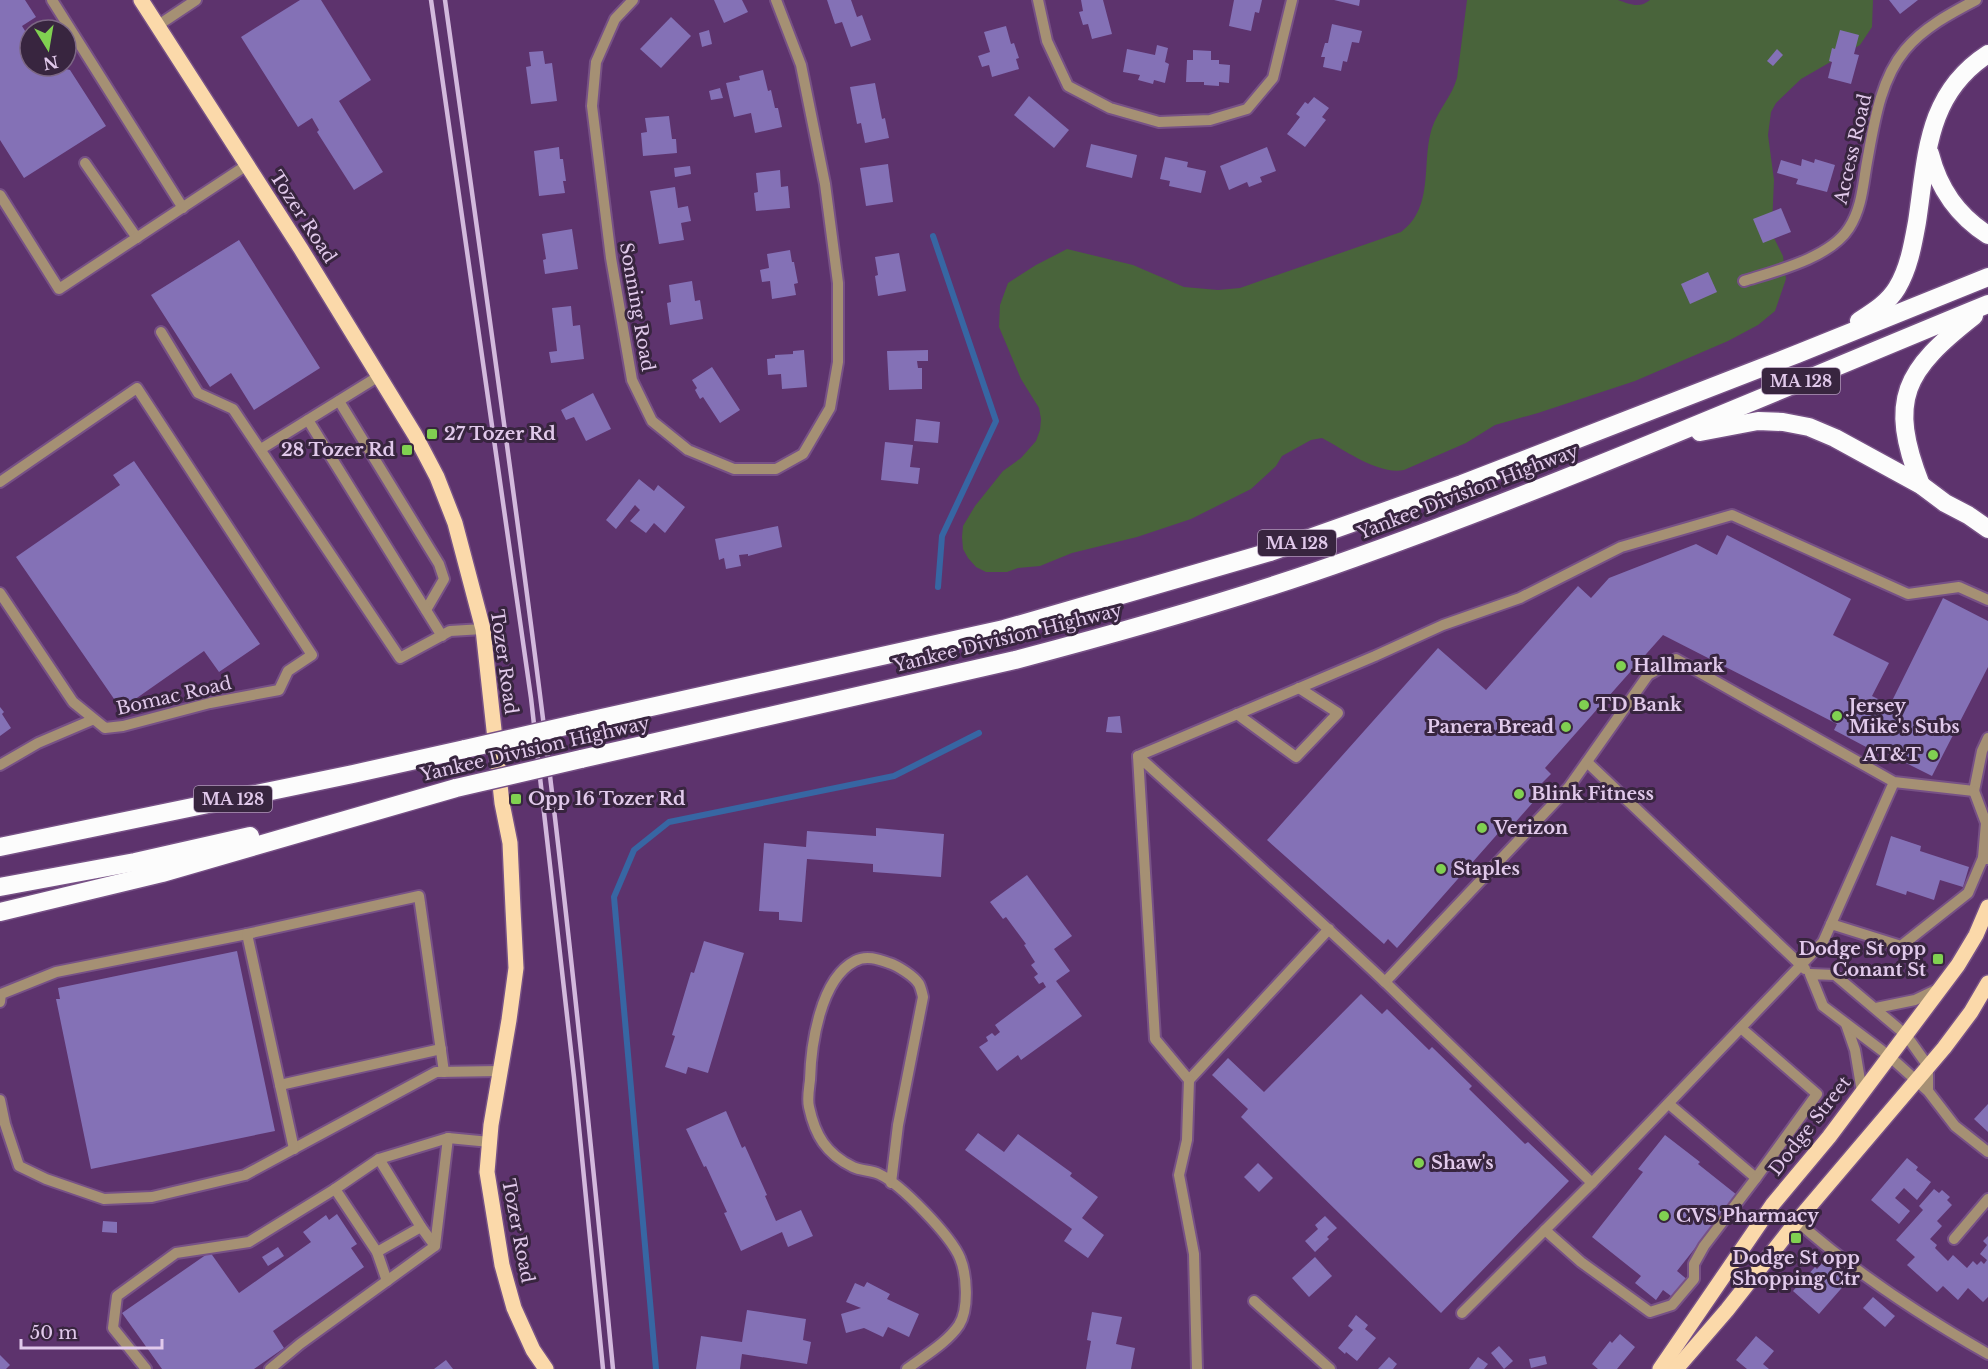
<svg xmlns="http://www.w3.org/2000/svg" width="1988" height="1369" font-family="'Libre Baskerville',serif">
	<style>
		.green { fill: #49643b }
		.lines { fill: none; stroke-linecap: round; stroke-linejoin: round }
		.stream { stroke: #3766a3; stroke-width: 6 }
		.building { fill: #8471b6 }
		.minor-casing { stroke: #775186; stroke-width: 14 }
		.major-casing { stroke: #775186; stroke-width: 18 }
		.highway-casing { stroke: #775186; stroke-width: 21 }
		.minor { stroke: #a59074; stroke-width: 10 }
		.major { stroke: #fbd9aa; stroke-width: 15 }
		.highway { stroke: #fcfcfc; stroke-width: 18 }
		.rail { stroke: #d3b9dd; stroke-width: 4.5 }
		.highway-bridge-casing { stroke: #775186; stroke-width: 21; stroke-linecap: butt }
		.highway-bridge { stroke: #fcfcfc; stroke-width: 18 }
		.poi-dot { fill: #80d051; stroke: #38253f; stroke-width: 2 }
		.labels { text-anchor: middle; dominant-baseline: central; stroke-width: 6; stroke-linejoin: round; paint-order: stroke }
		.shield { fill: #38253f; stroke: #ae98b7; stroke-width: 1.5 }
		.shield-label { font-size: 16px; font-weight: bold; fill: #e1c9eb }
		.street-label { font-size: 18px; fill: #e1c9eb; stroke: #38253f }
		.poi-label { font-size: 18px; font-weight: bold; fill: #e1c9eb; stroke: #38253f; text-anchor: start }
	</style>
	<rect width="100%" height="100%" fill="#5d336d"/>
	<!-- green -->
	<path class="green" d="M1467,0H1618C1630,4 1639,9 1650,0H1873L1872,27L1860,45L1801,79L1776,103L1771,112L1768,135L1774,180L1772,225L1773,236L1783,256L1786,279L1775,311L1758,325L1728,341L1635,381L1538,413L1495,425L1466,443L1404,470C1378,475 1345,450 1322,438L1311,440L1282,456L1276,466L1251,489L1191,519L1137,537L1072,553L1040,566L1018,568L1007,572H986L976,567L968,558L963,549L962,537L963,526L975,506L1003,471L1021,458L1036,441L1040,430L1041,419L1039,408L1021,379L999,327L1000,305L1008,283L1036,265L1067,249L1133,265L1184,287L1218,290L1240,288L1401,232C1435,207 1421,162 1432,128C1438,110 1452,96 1457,78Z"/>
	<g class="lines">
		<!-- stream -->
		<g class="stream">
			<polyline points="933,236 996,421 942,536 938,587"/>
			<polyline points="656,1369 614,897 634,850 669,822 894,776 979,733"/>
		</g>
	</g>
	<!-- building -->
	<g class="building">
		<polygon points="0,0 25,0 36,17 22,26 30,39 30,66 53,66 70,70 106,126 24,178 0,140"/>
		<polygon points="300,0 321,0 371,80 339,101 383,172 354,190 317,132 319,130 312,118 298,127 241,37"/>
		<polygon points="714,0 742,0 748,12 724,23"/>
		<polygon points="827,0 851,0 857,17 862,15 871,40 851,47 842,22 835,24"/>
		<polygon points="1081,0 1103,0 1112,34 1092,39 1088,24 1083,25 1079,12 1083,11"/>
		<polygon points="1234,0 1262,0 1259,13 1255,12 1251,31 1229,26"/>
		<polygon points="1334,0 1360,0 1359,6"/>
		<polygon points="1889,0 1918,0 1900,14"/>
		<polygon points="671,17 691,36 661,68 640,49"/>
		<polygon points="1332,24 1362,31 1359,43 1352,42 1347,62 1343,61 1341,71 1323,67 1325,57 1321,57 1325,43 1328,43"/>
		<polygon points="1006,26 1011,44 1014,43 1019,58 1016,59 1019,69 992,77 989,65 982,67 978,56 990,52 984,32"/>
		<polygon points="709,30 712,44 702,47 699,33"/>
		<polygon points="1840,30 1859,35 1854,54 1859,55 1851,84 1828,78 1832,62 1829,61 1832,48 1835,49"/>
		<polygon points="1157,45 1168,48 1165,62 1169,64 1165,83 1154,80 1153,84 1138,80 1140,75 1123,72 1127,49 1155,55"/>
		<polygon points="1777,49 1783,55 1773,66 1767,61"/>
		<polygon points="1193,50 1211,51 1211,60 1219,60 1219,64 1230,65 1229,83 1219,82 1219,86 1204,85 1204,82 1186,82 1187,60 1193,60"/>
		<polygon points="543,51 545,64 552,63 557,101 531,104 526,67 531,66 529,52"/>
		<polygon points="763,70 768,91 771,90 775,108 778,108 782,127 755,133 751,113 734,117 726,83 740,80 739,76"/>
		<polygon points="875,83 882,119 885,118 889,138 865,143 861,123 857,124 850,87"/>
		<polygon points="720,88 723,98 711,100 709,91"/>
		<polygon points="1029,96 1069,130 1054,148 1014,115"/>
		<polygon points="1314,97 1329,108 1322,117 1326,120 1305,147 1287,134 1300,117 1296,114 1305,102 1308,104"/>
		<polygon points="669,116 672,139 676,139 677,153 643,156 641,133 647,132 645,118"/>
		<polygon points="1091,144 1137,155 1132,178 1086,167"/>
		<polygon points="559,147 560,159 563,159 566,181 563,181 565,193 539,196 534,151"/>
		<polygon points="1267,147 1276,171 1260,177 1262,182 1249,187 1247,182 1229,190 1220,166"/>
		<polygon points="1165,157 1188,162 1187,167 1206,171 1201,193 1169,186 1170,181 1160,179"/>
		<polygon points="1802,159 1814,163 1815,159 1835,165 1827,192 1796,184 1798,179 1777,173 1781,160 1801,166"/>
		<polygon points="888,164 893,202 866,206 860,168"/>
		<polygon points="690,166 691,174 675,177 674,168"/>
		<polygon points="780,170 781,187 788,186 790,208 756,211 754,193 758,192 756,173"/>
		<polygon points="675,187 678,208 688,206 691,221 681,223 684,240 659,244 650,191"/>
		<polygon points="1781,208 1791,232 1763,243 1753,219"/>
		<polygon points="572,229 578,269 545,274 543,260 546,259 542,234"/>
		<polygon points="239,240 320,368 254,410 231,373 210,387 151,295"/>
		<polygon points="790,250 792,262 794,262 798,283 794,284 796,295 772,299 770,281 762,282 760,270 769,268 767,254"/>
		<polygon points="899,253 906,291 878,296 875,276 878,275 875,257"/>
		<polygon points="1708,272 1717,292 1690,304 1681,284"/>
		<polygon points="692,281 695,301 700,300 703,319 670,325 667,303 671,302 669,285"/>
		<polygon points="571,306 573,326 580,325 584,359 551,363 549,352 557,351 552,308"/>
		<polygon points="804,350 807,387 782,389 781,374 768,375 767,359 775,358 775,355 793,354 793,351"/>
		<polygon points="928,350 928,361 917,361 918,368 922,368 922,389 889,390 887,351"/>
		<polygon points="712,367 740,410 720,423 703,397 700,399 695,390 697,388 692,380"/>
		<polygon points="593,393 611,429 586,441 574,417 566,420 561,410"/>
		<polygon points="916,419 940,422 938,443 914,441"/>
		<polygon points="885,442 913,445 910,467 920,468 918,484 881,480"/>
		<polygon points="134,461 260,644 219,672 204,651 121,709 16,557 120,485 113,475"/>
		<polygon points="639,479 654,491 658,485 685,507 665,533 654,523 646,533 630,521 640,510 635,505 616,529 606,520"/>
		<polygon points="778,526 782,547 748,556 748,554 739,555 741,566 726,569 724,558 719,560 715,539"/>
		<polygon points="1727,535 1851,599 1833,635 1889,663 1872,696 1890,705 1943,598 1988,621 1988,667 1932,776 1870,745 1868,748 1834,730 1837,724 1663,635 1545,768 1551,774 1538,787 1543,791 1505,834 1501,830 1397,948 1388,939 1384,944 1267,840 1438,648 1486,690 1578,586 1591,598 1609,578 1696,544 1717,555"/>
		<polygon points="0,707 4,712 2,714 11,728 0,736"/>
		<polygon points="1120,716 1122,733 1106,732 1108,717"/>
		<polygon points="876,828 944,834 941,877 873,872 873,864 807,859 802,922 779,920 779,912 759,911 764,843 806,847 807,831 876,836"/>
		<polygon points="1891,836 1921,846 1920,851 1969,867 1963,887 1940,880 1934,900 1907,891 1906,895 1876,885"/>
		<polygon points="1027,875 1072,936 1054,949 1070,971 1056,981 1082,1016 1021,1060 1018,1055 997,1071 979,1047 988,1041 986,1037 992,1033 995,1036 1000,1032 995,1025 1046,987 1043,982 1039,984 1034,977 1038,974 1031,965 1035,962 1024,945 1026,944 1006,917 1003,919 990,902"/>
		<polygon points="704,941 744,953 708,1073 688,1067 686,1074 665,1067 675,1036 672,1035 691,972 694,973"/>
		<polygon points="237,951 275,1131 91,1169 56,999 60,999 58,988"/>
		<polygon points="1361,994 1382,1014 1387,1009 1429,1050 1432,1047 1472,1086 1469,1089 1525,1144 1528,1142 1569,1181 1441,1313 1241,1117 1248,1109 1212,1075 1228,1058 1264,1092"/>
		<polygon points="1988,1104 1988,1132 1974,1119"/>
		<polygon points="726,1111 742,1148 745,1146 767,1195 765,1196 776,1221 801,1210 813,1236 788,1247 782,1232 741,1251 724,1213 727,1212 706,1166 704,1167 686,1129"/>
		<polygon points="978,1133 1004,1152 1018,1134 1072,1173 1070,1176 1098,1197 1082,1218 1104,1235 1088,1258 1064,1241 1072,1229 965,1150"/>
		<polygon points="1665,1135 1700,1162 1698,1164 1737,1195 1677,1271 1689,1281 1675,1299 1663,1290 1656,1300 1635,1283 1641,1276 1592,1237 1643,1172 1638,1169"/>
		<polygon points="1907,1158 1918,1167 1916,1170 1931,1182 1917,1200 1904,1188 1895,1198 1910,1211 1899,1224 1871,1200"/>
		<polygon points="1258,1163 1273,1178 1259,1192 1244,1177"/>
		<polygon points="1934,1189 1939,1193 1942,1190 1950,1197 1947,1200 1952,1205 1937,1221 1942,1226 1930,1239 1937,1245 1935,1248 1948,1261 1953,1255 1967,1268 1973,1261 1977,1265 1981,1261 1984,1264 1987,1260 1980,1254 1987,1245 1983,1241 1988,1236 1988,1297 1983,1302 1968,1288 1958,1300 1943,1286 1937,1292 1907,1265 1915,1257 1896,1240 1923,1210 1919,1206"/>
		<polygon points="337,1214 357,1244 351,1248 364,1267 273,1331 284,1348 254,1369 162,1369 122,1313 210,1252 239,1293 311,1242 303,1232 326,1215 329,1220"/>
		<polygon points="1325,1216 1337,1228 1327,1237 1329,1239 1315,1252 1305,1241 1318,1229 1315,1225"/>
		<polygon points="103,1221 117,1222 117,1233 102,1232"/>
		<polygon points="278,1247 284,1256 268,1266 262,1257"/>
		<polygon points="1315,1257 1332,1276 1309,1297 1292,1278"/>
		<polygon points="1824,1261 1847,1282 1819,1314 1793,1291 1815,1267 1817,1269"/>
		<polygon points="867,1282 890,1294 887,1299 919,1314 909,1337 888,1327 883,1337 864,1328 846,1333 841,1314 861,1308 846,1302 855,1283 864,1287"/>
		<polygon points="1873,1297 1895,1316 1885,1327 1863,1308"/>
		<polygon points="747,1310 806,1319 803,1340 811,1342 807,1364 742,1354 740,1369 696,1369 701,1336 742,1342"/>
		<polygon points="1092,1312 1122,1317 1116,1344 1135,1348 1131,1369 1086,1369 1091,1341 1087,1340"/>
		<polygon points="1356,1315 1368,1325 1365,1329 1376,1338 1357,1361 1346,1352 1345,1354 1338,1348 1353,1330 1348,1326"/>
		<polygon points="1620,1334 1635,1347 1617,1369 1598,1369 1592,1364 1610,1341 1612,1343"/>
		<polygon points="1756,1336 1774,1351 1763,1364 1769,1369 1747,1369 1736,1360"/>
		<polygon points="1499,1346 1513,1361 1504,1369 1491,1353"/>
		<polygon points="0,1355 10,1365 6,1369 0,1369"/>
		<polygon points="1545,1356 1547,1364 1531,1368 1529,1359"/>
		<polygon points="1389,1357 1397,1364 1393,1369 1378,1369"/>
		<polygon points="1478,1357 1488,1364 1484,1369 1469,1369"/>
		<polygon points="446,1360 453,1369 434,1369"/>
	</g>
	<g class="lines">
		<defs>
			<g id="minor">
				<polyline points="52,0 183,208"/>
				<polyline points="633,0 615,19 596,62 592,106 611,258 632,380 652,421 688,450 734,469 776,469 803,454 830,408 838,362 838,283 825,184 801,65 776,0"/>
				<polyline points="1038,0 1047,41 1068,86 1110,108 1159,122 1210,120 1247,109 1273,78 1292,0"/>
				<polyline points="157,26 196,0"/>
				<polyline points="85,163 137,238"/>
				<polyline points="0,195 59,289 247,165"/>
				<path d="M1744,281C1776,271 1830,258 1849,228C1862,208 1863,184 1867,162C1874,124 1880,80 1905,50C1923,28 1951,13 1976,0"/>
				<polyline points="161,332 198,393 233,409 400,658 450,631 483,629"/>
				<polyline points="339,401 439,564 444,579 426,610"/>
				<polyline points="308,420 442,636"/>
				<polyline points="261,449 379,376"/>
				<polyline points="0,482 137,388 312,655 288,671 279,690 210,703 123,726 105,728 73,702 0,593"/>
				<polyline points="1237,714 1296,757 1338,713 1299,688"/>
				<polyline points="1138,756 1375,656 1443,625 1520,598 1621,547 1732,515 1908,594 1959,587 1988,600"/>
				<polyline points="1587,762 1805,969"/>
				<polyline points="0,765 38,743 92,720"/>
				<polyline points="1894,782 1823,942 1592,1183 1385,982 1569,787 1648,675 1676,659 1894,782 1974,791 1982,751 1988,738"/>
				<polyline points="1974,791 1986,823 1983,858"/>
				<polyline points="1831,924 1901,946 1968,893 1983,858 1988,859"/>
				<path d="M1329,929L1189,1080L1155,1039L1138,756C1221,831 1304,906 1385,982"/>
				<polyline points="0,1002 1,994 56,972 247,934"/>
				<polyline points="1876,1008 1915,1000 1938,989"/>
				<polyline points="1846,1024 1855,1050 1862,1092"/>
				<polyline points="1189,1080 1187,1140 1179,1175 1194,1254 1197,1369"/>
				<polyline points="280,1085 441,1049"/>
				<polyline points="1928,1091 1928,1066 1906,1035 1835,975 1810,974 1823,1006 1889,1056 1928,1091 1955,1126 1988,1152"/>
				<polyline points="0,1100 5,1124 19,1166 46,1179 104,1199 152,1197 245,1175 436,1072 500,1071"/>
				<polyline points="1669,1104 1756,1178 1817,1094 1741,1028"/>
				<polyline points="294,1149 247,934 419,896 444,1072"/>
				<polyline points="379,1159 421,1227 435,1246"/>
				<path d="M891,1183L898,1125L923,997C922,993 921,988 919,984C914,976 898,966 889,963C878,959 866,955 855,961C820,979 811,1045 810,1080C809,1089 807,1099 809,1107C815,1135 826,1154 853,1167C861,1171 871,1170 879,1174C901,1184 951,1236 960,1258C967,1275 969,1309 959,1325C947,1343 924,1356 907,1369"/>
				<polyline points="335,1189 377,1252 387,1281"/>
				<path d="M1797,1221C1853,1271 1923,1317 1988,1354"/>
				<polyline points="1545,1230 1581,1262 1650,1312 1672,1305 1694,1279 1694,1264 1704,1246 1756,1178"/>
				<polyline points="1954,1239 1988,1199"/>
				<polyline points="377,1252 421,1227"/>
				<polyline points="1254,1301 1330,1369"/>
				<polyline points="1462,1313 1592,1183"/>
				<polyline points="146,1369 113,1328 117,1296 176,1253 249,1242 335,1189 379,1159 448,1138 490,1142"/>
				<polyline points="270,1369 300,1344 435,1246 448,1138"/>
			</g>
			<g id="major">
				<polyline points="141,0 301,249 415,435 437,477 455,523 483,629 502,803 510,843 513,909 516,968 509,1020 491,1125 487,1172 502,1265 514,1308 533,1350 546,1369"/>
				<polyline points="1660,1369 1773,1204 1829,1137 1958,965 1976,935 1988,907"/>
				<polyline points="1676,1369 1727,1310 1797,1221 1944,1048 1971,1012 1988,983"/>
			</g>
			<g id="highway">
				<path d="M1930,154C1939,189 1957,215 1988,235"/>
				<path d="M1859,321C1873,312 1888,303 1897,288C1909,268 1913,244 1917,222C1927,156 1926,94 1988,54"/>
				<polyline points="1700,432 1758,421 1783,422 1809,427 1835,438 1921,485 1945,503 1968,515 1988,529"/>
				<path d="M1921,485C1887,399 1905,370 1974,316"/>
				<polyline points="579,723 1004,629 1270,552 1462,484 1797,354 1988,277"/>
				<path d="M581,759L1015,660C1129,630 1243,598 1354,558C1568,482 1778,390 1988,304"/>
				<polyline points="0,847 353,774 465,749"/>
				<polyline points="0,887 135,862 250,836"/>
				<polyline points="0,912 162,873 456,788"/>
			</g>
		</defs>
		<!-- minor casing -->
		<use href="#minor" class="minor-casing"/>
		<!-- major casing -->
		<use href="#major" class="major-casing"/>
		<!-- highway casing -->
		<use href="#highway" class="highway-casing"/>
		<!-- minor -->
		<use href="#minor" class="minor"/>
		<!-- major -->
		<use href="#major" class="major"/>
		<!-- highway -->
		<use href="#highway" class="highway"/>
		<!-- rail -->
		<g class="rail">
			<polyline points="431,0 531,698 574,1077 603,1369"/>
			<path d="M445,0C477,229 510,458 539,687C568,914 591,1141 613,1369"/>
		</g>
		<defs>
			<g id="highway-bridge">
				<polyline points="465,749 579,723"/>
				<polyline points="456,788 581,759"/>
			</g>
		</defs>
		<!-- highway-bridge casing -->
		<use href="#highway-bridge" class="highway-bridge-casing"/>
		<!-- highway-bridge -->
		<use href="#highway-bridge" class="highway-bridge"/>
	</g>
	<!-- markers -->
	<g class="poi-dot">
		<rect x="426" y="428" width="12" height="12" rx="3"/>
		<rect x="401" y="444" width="12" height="12" rx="3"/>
		<circle cx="1621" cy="666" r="6"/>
		<circle cx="1584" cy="705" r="6"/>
		<circle cx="1837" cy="716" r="6"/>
		<circle cx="1566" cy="727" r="6"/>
		<circle cx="1933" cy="755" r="6"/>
		<circle cx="1519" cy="794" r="6"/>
		<rect x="510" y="793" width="12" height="12" rx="3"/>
		<circle cx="1482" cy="828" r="6"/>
		<circle cx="1441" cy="869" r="6"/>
		<rect x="1932" y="953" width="12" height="12" rx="3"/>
		<circle cx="1419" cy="1163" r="6"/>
		<circle cx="1664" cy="1216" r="6"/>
		<rect x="1790" y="1232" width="12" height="12" rx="3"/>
	</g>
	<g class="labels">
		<!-- shield labels -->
		<g class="shield">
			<rect x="1762" y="368" width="78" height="26" rx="4.5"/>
			<rect x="1258" y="530" width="78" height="26" rx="4.5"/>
			<rect x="194" y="786" width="78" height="26" rx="4.5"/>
		</g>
		<g class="shield-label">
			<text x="1801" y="381">MA 128</text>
			<text x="1297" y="543">MA 128</text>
			<text x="233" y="799">MA 128</text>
		</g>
		<!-- street labels -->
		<g class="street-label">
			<text transform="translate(1853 149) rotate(-77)">Access Road</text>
			<text transform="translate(303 217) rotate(57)">Tozer Road</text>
			<text transform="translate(637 307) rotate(80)">Sonning Road</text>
			<text transform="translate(1468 492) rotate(-21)">Yankee Division Highway</text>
			<text transform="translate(1008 638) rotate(-14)">Yankee Division Highway</text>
			<text transform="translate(504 662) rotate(82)">Tozer Road</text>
			<text transform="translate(174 696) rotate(-13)">Bomac Road</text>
			<text transform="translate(535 749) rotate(-13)">Yankee Division Highway</text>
			<text transform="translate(1810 1126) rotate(-52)">Dodge Street</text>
			<text transform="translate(518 1231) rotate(79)">Tozer Road</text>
		</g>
		<!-- poi labels -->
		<g class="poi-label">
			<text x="444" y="434">27 Tozer Rd</text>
			<text x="395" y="450" text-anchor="end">28 Tozer Rd</text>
			<text x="1633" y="666">Hallmark</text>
			<text x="1596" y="705">TD Bank</text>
			<text x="1849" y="706">Jersey<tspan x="1849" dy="21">Mike's Subs</tspan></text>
			<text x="1554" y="727" text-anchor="end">Panera Bread</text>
			<text x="1921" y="755" text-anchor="end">AT&amp;T</text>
			<text x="1531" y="794">Blink Fitness</text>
			<text x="528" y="799">Opp 16 Tozer Rd</text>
			<text x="1494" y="828">Verizon</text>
			<text x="1453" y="869">Staples</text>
			<text x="1926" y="949" text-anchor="end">Dodge St opp<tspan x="1926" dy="21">Conant St</tspan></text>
			<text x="1431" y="1163">Shaw's</text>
			<text x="1676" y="1216">CVS Pharmacy</text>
			<text x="1796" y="1258" text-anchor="middle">Dodge St opp<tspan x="1796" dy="21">Shopping Ctr</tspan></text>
		</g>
	</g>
	<!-- north arrow -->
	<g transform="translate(48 48) rotate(169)"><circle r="28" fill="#38253f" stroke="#7c6784" stroke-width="1.5"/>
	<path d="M0-4.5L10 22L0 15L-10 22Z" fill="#80d051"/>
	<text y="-9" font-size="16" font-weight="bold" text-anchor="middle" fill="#e1c9eb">N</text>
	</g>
	<!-- scale -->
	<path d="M21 1339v9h141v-9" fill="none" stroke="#e1c9eb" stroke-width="3"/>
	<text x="30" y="1339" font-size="18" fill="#e1c9eb" stroke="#38253f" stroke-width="4.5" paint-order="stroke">50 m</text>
</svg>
